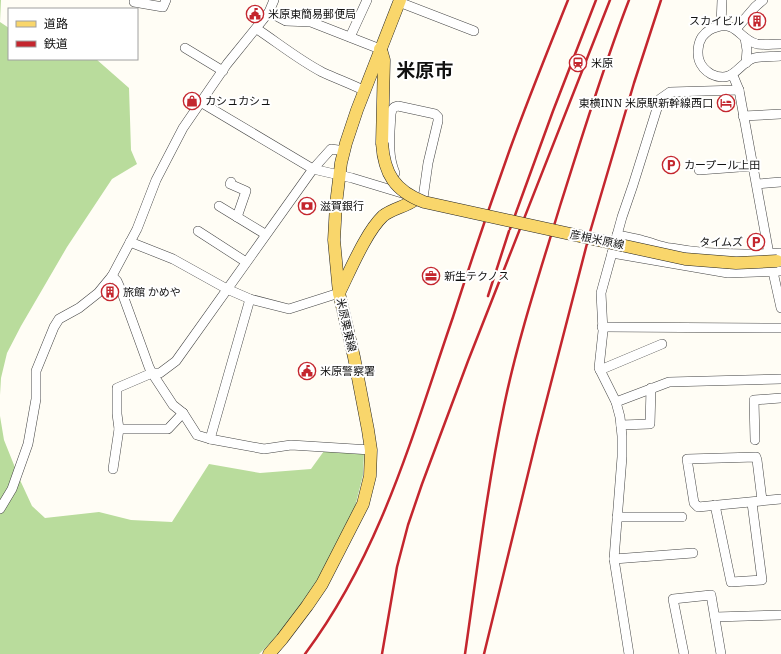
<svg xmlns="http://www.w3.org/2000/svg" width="781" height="654" font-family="'Roboto Serif','Noto Sans JP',serif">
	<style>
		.forest { fill: #b9dc9c }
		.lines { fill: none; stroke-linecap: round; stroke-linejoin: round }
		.minor-casing { stroke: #444; stroke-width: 10 }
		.major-casing { stroke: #222; stroke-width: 13 }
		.minor { stroke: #fff; stroke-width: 9 }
		.major { stroke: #f9d66b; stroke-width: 12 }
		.rail { stroke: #c4262e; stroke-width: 2.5 }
		.major-bridge-casing { stroke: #222; stroke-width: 13; stroke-linecap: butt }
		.major-bridge { stroke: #f9d66b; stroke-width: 12 }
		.labels { text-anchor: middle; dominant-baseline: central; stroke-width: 4; stroke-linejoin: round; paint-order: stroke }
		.poi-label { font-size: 11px; fill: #111; stroke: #fff; text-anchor: start }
		.street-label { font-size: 11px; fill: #111; stroke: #fff }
		.town-label { font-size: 19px; font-weight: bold; fill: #111; stroke: #fff }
	</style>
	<rect width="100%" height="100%" fill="#fffdf5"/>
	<!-- forest -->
	<g class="forest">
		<polygon points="0,0 1,0 0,22 9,28 9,59 96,59 129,88 131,150 137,164 112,179 67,247 21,326 7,353 1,378 0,395"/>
		<polygon points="0,416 4,440 20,480 32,506 45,518 99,512 131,520 172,522 209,464 260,473 311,469 324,451 364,453 363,475 354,511 319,580 289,625 259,654 0,654"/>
	</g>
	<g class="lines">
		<defs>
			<g id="minor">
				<polyline points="134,2 163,7 166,0"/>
				<polyline points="399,2 474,31"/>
				<polyline points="269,12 286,21 311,22 380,49"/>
				<polyline points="721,25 722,0"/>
				<path d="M257,29C278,43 299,60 322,72C337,79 351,84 365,91"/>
				<polyline points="736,29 755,7 763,0"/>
				<polyline points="350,37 367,0"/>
				<polyline points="745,38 747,50 746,63"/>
				<path d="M781,44C773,44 764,45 757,44C740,40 737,21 717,27C711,28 706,32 702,37C698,43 697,53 699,60C701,66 706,71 711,74C734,85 738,63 754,58C762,56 773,57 781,56"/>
				<polyline points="185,48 223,71"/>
				<polyline points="731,75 734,78 739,90 769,254 781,308"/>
				<polyline points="202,103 313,169 352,178 405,194"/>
				<polyline points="743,116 781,114"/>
				<polyline points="699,170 753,166"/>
				<path d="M395,173C387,154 390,134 391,114C392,109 393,107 398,106L435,114L438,117V121L428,163L423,198"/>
				<polyline points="231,182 230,184 246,191 237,217"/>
				<polyline points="757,184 781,182"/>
				<polyline points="219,206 265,234"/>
				<polyline points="198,231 246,262"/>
				<path d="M617,235C626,237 635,238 644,241C653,243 661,247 671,248C708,255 744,255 781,253"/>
				<polyline points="130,242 173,259 227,289 250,299 289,309 339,293"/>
				<polyline points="612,253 728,273 781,271"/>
				<polyline points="112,276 117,281 121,290 149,367 152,373 160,373 176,361 313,169 331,149 345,151"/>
				<polyline points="602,327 781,328"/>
				<polyline points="600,370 662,344"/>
				<polyline points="616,402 669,382 781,379"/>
				<polyline points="621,425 650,424 651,388"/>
				<polyline points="119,429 117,414 117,388 152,373 173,405 183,413 197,435 210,439 264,449 291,445 371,450"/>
				<polyline points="210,439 250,299"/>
				<polyline points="755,440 754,400 781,398"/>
				<polyline points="113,469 119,429 168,429 183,413"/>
				<polyline points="762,500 757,460 756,457 687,459 694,503 698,507 781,499"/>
				<polyline points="715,505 731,582 762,580 752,503"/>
				<polyline points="0,509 12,489 28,444 36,399 36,371 54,327 59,319 79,308 98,293 112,276 137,229 156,180 183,128 227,64 269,12 274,0"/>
				<polyline points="617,517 682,517"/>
				<polyline points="614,559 693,553"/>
				<polyline points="715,617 781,615"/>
				<polyline points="629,654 614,559 622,457 622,436 620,417 616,402 599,368 603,331 601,293 622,217 633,185 660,99 670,92 739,90"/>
				<polyline points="684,654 673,599 711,595 721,654"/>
			</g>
			<g id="major">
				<polyline points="380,49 382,53 384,60 382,143"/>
				<path d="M339,293C350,271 366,232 383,216C393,208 406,207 416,199"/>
				<polyline points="269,654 282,639 307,606 322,584 363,504 370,476 371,450 368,430 354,357 339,293 334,240 336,204 341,163 346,143 357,110 400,0"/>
			</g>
		</defs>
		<!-- minor casing -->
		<use href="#minor" class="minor-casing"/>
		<!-- major casing -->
		<use href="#major" class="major-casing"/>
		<!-- minor -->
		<use href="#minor" class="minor"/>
		<!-- major -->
		<use href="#major" class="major"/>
		<!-- rail -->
		<g class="rail">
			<polyline points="510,229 553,111 596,0"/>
			<polyline points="488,296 509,231"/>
			<path d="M305,654C381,552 412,436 453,317C471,261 490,205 510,149C528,99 548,50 568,0"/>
			<polyline points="382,654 397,567 408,525 422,484 468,361 610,0"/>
			<path d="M465,654C477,571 487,488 504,406C518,338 540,272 560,206C582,137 603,67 629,0"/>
			<polyline points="484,654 537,437 590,232 634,83 661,0"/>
		</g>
		<defs>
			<path id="major-bridge" d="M382,143C384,174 395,191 424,202L685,259L736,263L777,261"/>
		</defs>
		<!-- major-bridge casing -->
		<use href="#major-bridge" class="major-bridge-casing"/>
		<!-- major-bridge -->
		<use href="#major-bridge" class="major-bridge"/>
	</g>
	<!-- icons -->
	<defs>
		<symbol id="civic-ring" viewBox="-11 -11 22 22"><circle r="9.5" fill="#fff" stroke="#c4262e" stroke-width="1.5"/><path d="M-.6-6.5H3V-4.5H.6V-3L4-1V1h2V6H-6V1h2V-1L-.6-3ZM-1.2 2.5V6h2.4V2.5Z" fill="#c4262e"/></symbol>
		<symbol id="building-ring" viewBox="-11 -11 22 22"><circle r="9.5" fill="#fff" stroke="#c4262e" stroke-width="1.5"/><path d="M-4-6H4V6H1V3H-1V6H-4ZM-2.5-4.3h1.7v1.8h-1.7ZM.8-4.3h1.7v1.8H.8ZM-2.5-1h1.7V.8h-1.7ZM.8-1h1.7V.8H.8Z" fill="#c4262e"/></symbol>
		<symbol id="station-ring" viewBox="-11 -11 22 22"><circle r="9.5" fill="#fff" stroke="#c4262e" stroke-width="1.5"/><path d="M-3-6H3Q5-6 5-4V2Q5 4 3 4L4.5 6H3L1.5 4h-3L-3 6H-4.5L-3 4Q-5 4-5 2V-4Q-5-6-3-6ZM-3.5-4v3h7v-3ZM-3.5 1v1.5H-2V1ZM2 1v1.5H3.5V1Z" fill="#c4262e"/></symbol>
		<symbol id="shop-ring" viewBox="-11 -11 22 22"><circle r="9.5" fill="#fff" stroke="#c4262e" stroke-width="1.5"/><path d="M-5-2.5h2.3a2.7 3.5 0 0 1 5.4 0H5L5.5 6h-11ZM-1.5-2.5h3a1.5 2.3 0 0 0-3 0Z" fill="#c4262e"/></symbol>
		<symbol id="hotel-ring" viewBox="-11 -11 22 22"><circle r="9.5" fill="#fff" stroke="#c4262e" stroke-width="1.5"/><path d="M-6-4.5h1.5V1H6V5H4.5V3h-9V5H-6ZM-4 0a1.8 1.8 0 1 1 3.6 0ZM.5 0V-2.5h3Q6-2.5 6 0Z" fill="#c4262e"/></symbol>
		<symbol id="parking-ring" viewBox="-11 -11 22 22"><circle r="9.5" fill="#fff" stroke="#c4262e" stroke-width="1.5"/><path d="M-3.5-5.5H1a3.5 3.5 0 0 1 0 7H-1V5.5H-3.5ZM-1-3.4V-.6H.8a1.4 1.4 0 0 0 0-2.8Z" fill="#c4262e"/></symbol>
		<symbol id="bank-ring" viewBox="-11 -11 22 22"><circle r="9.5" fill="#fff" stroke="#c4262e" stroke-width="1.5"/><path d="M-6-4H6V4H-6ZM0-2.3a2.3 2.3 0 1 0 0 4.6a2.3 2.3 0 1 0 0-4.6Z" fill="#c4262e"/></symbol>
		<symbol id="office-ring" viewBox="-11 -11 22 22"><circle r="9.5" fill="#fff" stroke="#c4262e" stroke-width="1.5"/><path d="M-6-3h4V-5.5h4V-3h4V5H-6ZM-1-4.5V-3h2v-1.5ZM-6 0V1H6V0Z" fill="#c4262e"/></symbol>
	</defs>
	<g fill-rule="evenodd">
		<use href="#civic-ring" x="245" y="4" width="20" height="20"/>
		<use href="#building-ring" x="747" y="11" width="20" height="20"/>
		<use href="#station-ring" x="568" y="53" width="20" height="20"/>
		<use href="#shop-ring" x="182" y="91" width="20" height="20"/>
		<use href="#hotel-ring" x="716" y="93" width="20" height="20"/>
		<use href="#parking-ring" x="661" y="155" width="20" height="20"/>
		<use href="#bank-ring" x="297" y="196" width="20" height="20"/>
		<use href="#parking-ring" x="746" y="232" width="20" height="20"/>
		<use href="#office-ring" x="421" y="266" width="20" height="20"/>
		<use href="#building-ring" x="100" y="282" width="20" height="20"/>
		<use href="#civic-ring" x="297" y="361" width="20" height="20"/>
	</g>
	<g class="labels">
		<!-- poi labels -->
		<g class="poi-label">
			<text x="268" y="14">米原東簡易郵便局</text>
			<text x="744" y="21" text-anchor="end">スカイビル</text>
			<text x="591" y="63">米原</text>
			<text x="205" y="101">カシュカシュ</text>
			<text x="713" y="103" text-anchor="end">東横INN 米原駅新幹線西口</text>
			<text x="684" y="165">カープール上田</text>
			<text x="320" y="206">滋賀銀行</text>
			<text x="743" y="242" text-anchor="end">タイムズ</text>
			<text x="444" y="276">新生テクノス</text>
			<text x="123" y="292">旅館 かめや</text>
			<text x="320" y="371">米原警察署</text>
		</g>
		<!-- street labels -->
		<g class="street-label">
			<text transform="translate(597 240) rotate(12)">彦根米原線</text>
			<text transform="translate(346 325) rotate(77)">米原栗東線</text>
		</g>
		<!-- town labels -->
		<g class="town-label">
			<text x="425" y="70">米原市</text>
		</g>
	</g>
	<!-- legend -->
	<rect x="8" y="8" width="130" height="52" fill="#ffffff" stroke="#a0a0a0"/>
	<rect x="16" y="21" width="20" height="6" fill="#f9d66b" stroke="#a0a0a0"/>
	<text x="44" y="28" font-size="12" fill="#111111">道路</text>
	<rect x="16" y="41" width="20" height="6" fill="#c4262e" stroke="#a0a0a0"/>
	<text x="44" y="48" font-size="12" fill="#111111">鉄道</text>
</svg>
